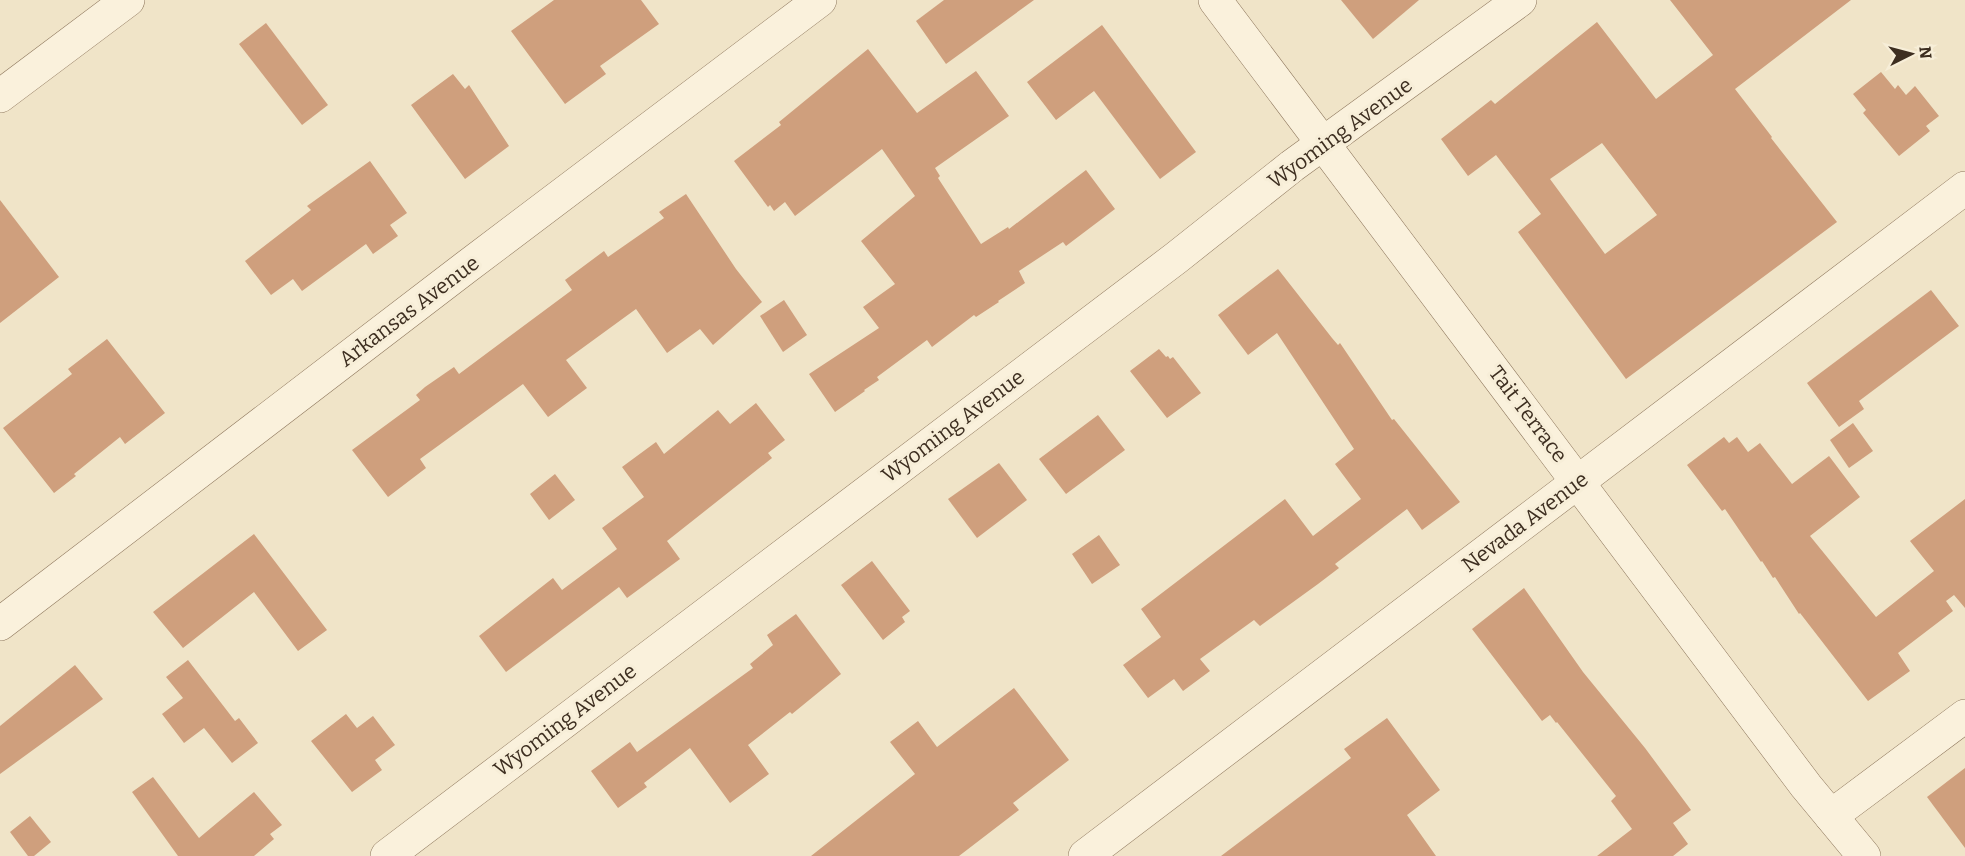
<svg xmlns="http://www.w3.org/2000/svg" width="1965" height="856" font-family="Bitter,serif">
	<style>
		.building { fill: #cf9f7d; fill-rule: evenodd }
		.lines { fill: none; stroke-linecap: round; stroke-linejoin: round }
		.minor-casing { stroke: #8d765c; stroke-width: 34 }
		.minor { stroke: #faf1dc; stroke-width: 33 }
		.labels { text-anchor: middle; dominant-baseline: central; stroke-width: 6; stroke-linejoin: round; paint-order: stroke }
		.street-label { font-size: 21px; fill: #3d2e20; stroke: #f7eed8 }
	</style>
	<rect width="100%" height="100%" fill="#f0e4c8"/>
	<!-- building -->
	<g class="building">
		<polygon points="554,0 641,0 659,24 600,66 606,74 565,104 511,31"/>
		<polygon points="944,0 1034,0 946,64 916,21"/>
		<polygon points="1341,0 1419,0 1373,39"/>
		<path d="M1670,0H1851L1735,89L1772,137L1771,138L1837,222L1626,379L1518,232L1541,214L1496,155L1468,176L1441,139L1491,100L1495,104L1597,22L1656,99L1713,55ZM1602,143L1657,215L1605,254L1550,179Z"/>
		<polygon points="266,23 328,105 302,125 239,44"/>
		<polygon points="1102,25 1196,152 1160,179 1094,91 1056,120 1027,82"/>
		<polygon points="868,49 917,113 976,71 1009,116 935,168 940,176 938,178 981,244 1008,227 1009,229 1086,170 1115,209 1066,246 1063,242 1019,271 1025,283 998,301 999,302 976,317 974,315 932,347 927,340 877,377 879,380 864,390 865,391 835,412 809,374 879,328 863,307 895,284 861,241 915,196 882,149 795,216 785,202 774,211 770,205 768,207 734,161 781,125 779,122"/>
		<polygon points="1881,72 1895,89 1898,85 1906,95 1915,86 1939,116 1926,126 1930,131 1899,156 1863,113 1866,110 1853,94"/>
		<polygon points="453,74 465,89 469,85 509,146 465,179 411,105"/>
		<polygon points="370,161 407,213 390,225 398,236 373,254 366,244 302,291 293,279 271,295 245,261 311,210 307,206"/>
		<polygon points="686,194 736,269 762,302 713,345 700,329 667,353 636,309 566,360 587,388 548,417 523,384 420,459 426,468 388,497 352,450 420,400 416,395 425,387 454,367 459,374 572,290 565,280 604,251 608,257 664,218 659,212"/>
		<polygon points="0,200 59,277 0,323"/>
		<polygon points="1278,269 1332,338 1338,345 1340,343 1392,420 1394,419 1460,502 1422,530 1407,509 1335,564 1339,568 1318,584 1260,626 1254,620 1200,659 1210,671 1183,691 1174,679 1148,698 1123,665 1161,637 1141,609 1285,499 1313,536 1361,499 1335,464 1354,449 1277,333 1248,355 1218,315"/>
		<polygon points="1931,290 1959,326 1859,401 1864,409 1839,427 1807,383"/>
		<polygon points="784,300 807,335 783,352 760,316"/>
		<polygon points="107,339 165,413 125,444 120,437 74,474 76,476 54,493 3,428 72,374 68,369"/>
		<polygon points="1159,349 1166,357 1168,356 1170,359 1173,357 1201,393 1167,418 1130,371"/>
		<polygon points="756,403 785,440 768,453 772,458 667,541 680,559 627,598 619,587 506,672 479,636 553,578 562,590 617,549 602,528 644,497 622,467 656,442 664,454 718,410 730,424"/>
		<polygon points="1098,415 1125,450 1066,494 1039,459"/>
		<polygon points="1853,423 1873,451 1849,468 1830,440"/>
		<polygon points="1724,437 1729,443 1737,437 1748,452 1760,443 1792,484 1829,456 1860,497 1810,536 1876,617 1934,571 1910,541 1965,499 1965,608 1954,595 1946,601 1953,611 1898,653 1910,671 1868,701 1800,613 1799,614 1775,577 1773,578 1762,561 1761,562 1725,509 1722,511 1687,465"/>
		<polygon points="999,463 1027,500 977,538 948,499"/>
		<polygon points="555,474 575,500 549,520 530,494"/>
		<polygon points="254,534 327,630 298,651 254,592 183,648 153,612"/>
		<polygon points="1099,535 1120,565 1092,584 1072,554"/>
		<polygon points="872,561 910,611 902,617 905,622 883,640 841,585"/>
		<polygon points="1524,588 1583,672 1645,748 1691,810 1673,823 1688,844 1673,856 1597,856 1632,829 1611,801 1616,796 1557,722 1556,723 1550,715 1542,721 1472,629"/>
		<polygon points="796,614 841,674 792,714 790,712 748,745 769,774 730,803 690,748 644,783 647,787 618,808 591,771 630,742 637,752 753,668 750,664 773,645 767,635"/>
		<polygon points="188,660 235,721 239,718 258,743 232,763 204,728 184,743 162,714 183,698 166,677"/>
		<polygon points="75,665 103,699 0,774 0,726"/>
		<polygon points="1014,688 1069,760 1013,803 1019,810 959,856 811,856 915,774 890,742 918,721 937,747"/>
		<polygon points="346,714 357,728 373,716 395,745 375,760 382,770 352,792 311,741"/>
		<polygon points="1387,718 1440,790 1407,815 1436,856 1221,856 1351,758 1344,749"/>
		<polygon points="1965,768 1965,848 1927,797"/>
		<polygon points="153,777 199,838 254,792 282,825 270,834 274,839 254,856 178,856 132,792"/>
		<polygon points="30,816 51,842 34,856 28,856 10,832"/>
	</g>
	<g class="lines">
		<defs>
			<g id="minor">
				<polyline points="1215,0 1806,786 1864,856"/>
				<polyline points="0,96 128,0"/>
				<polyline points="0,624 465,268 820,0"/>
				<polyline points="1831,816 1965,716"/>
				<polyline points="387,856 1176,258 1292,166 1520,0"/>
				<polyline points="1085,856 1965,188"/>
			</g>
		</defs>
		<!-- minor casing -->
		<use href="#minor" class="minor-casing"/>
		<!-- minor -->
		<use href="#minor" class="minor"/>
	</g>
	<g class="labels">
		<!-- street labels -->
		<g class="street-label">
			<text transform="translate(1340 133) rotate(-36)">Wyoming Avenue</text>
			<text transform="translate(409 311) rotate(-37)">Arkansas Avenue</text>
			<text transform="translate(1528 414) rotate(53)">Tait Terrace</text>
			<text transform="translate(953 426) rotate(-37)">Wyoming Avenue</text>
			<text transform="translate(1525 522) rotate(-37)">Nevada Avenue</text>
			<text transform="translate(565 720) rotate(-37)">Wyoming Avenue</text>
		</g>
	</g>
	<!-- north arrow -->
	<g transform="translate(1911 54) rotate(84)" stroke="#f7eed8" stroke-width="4.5" paint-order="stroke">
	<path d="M0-4.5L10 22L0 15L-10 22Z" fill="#3d2e20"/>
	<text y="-9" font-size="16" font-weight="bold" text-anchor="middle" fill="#3d2e20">N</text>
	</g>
</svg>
